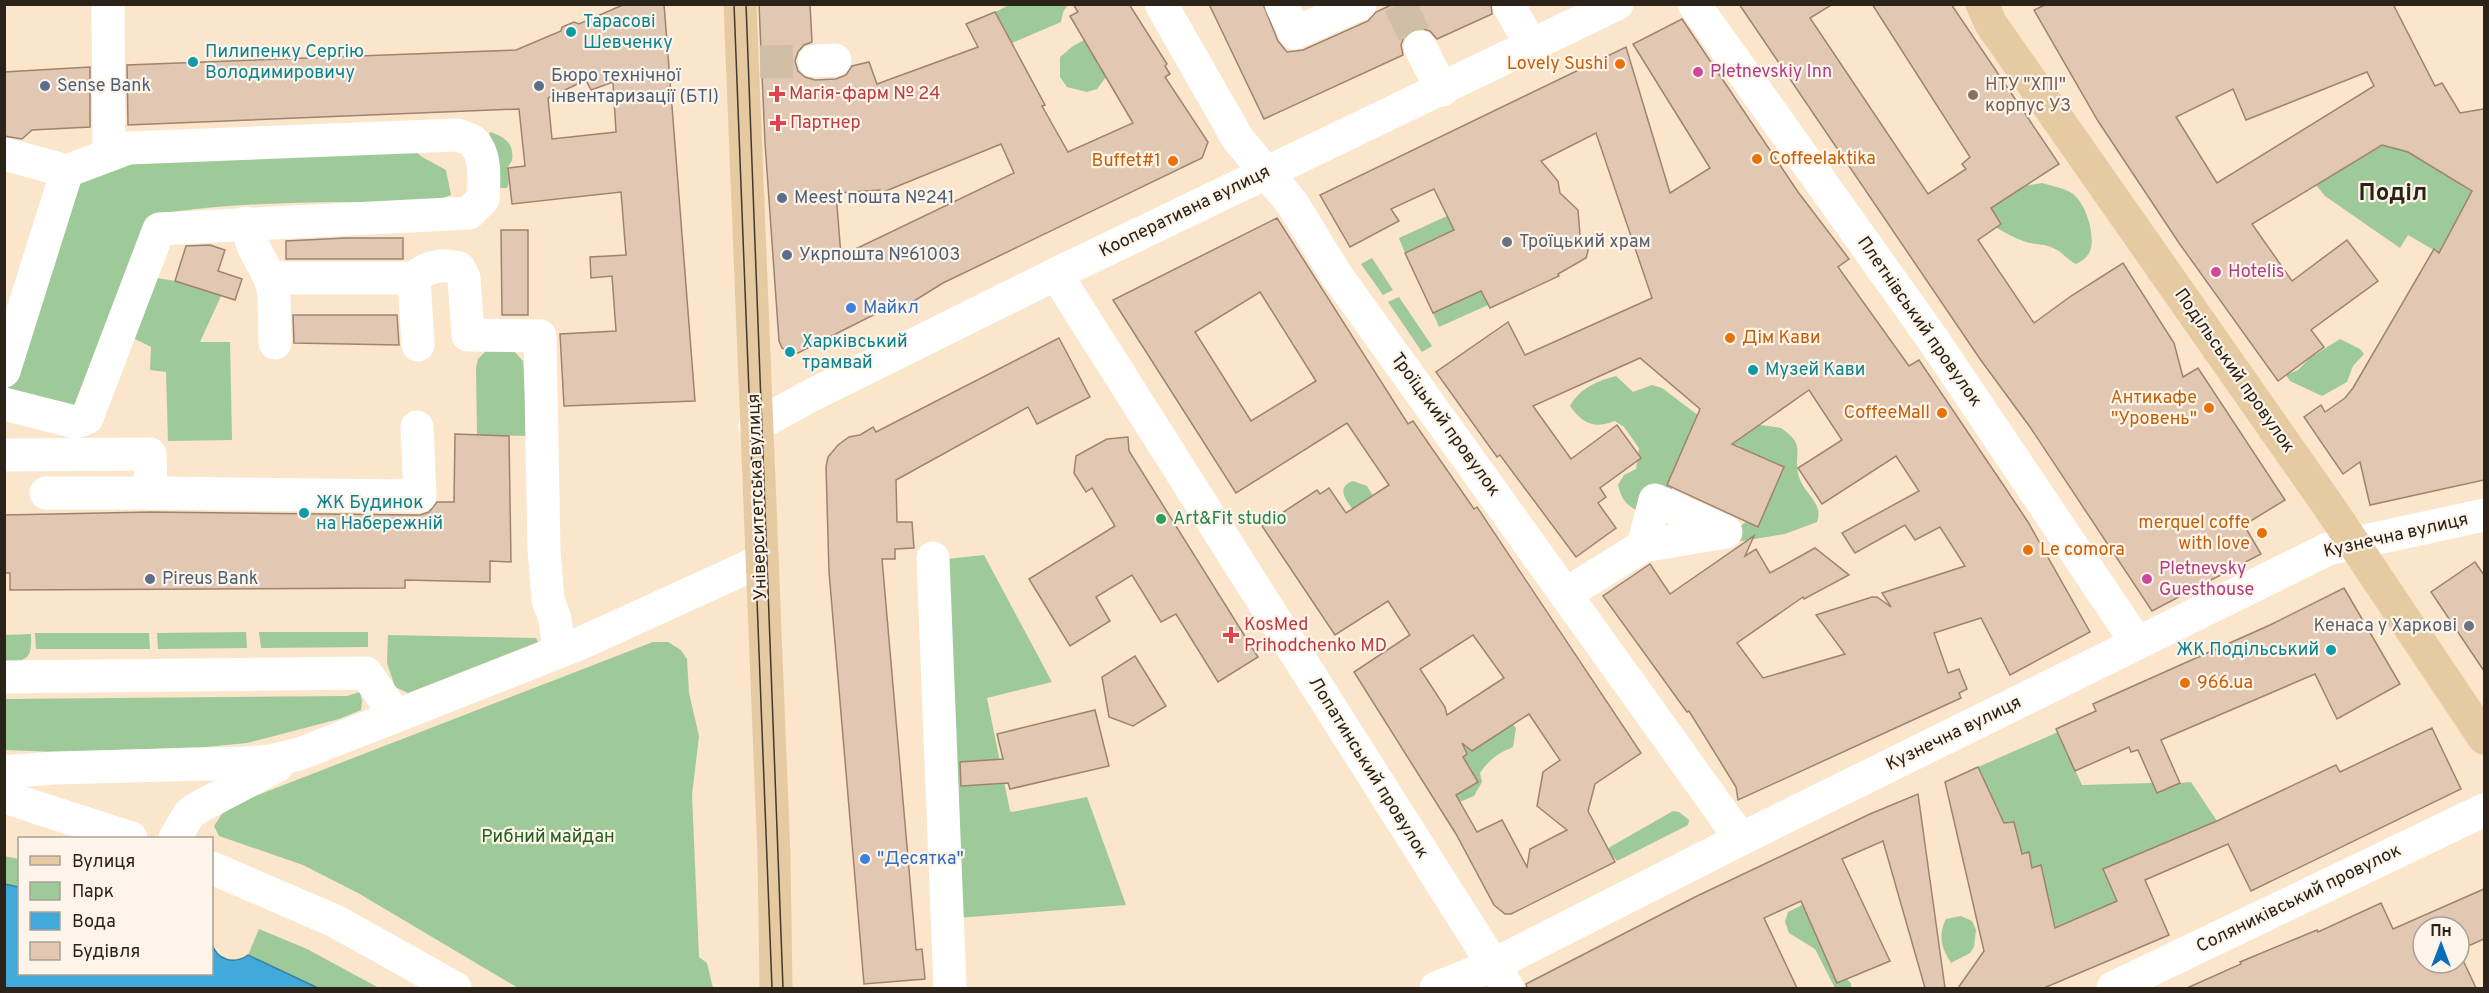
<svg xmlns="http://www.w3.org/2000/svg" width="2489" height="993" font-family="Overpass,sans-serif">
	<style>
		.green { fill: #9ec999 }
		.water { fill: #42a9db; stroke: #3b81a1; stroke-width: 1.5 }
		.building { fill: #e2c7b2; stroke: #9d8470; stroke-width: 1.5; fill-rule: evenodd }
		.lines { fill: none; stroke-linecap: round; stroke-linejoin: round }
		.minor-tunnel { stroke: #d1bea7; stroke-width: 33; stroke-dasharray: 33 16; stroke-linecap: butt }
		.minor { stroke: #fff; stroke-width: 33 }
		.major { stroke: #e6cba2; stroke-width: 33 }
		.tram { stroke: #43392d; stroke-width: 1.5 }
		.culture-dot { fill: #0f9aa8; stroke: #fdf4ea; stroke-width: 2 }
		.food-dot { fill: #e8710a; stroke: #fdf4ea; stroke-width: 2 }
		.hotel-dot { fill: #d1479c; stroke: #fdf4ea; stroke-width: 2 }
		.service-dot { fill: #5c6f8a; stroke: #fdf4ea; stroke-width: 2 }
		.health-dot { fill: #e0444e; stroke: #fdf4ea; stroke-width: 2 }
		.education-dot { fill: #8d6e63; stroke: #fdf4ea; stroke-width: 2 }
		.worship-dot { fill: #6b7280; stroke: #fdf4ea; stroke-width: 2 }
		.shop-dot { fill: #3f7fe0; stroke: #fdf4ea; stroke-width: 2 }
		.leisure-dot { fill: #2e9e5b; stroke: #fdf4ea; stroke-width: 2 }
		.labels { text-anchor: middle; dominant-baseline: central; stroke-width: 4.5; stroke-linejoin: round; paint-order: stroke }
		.culture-label { font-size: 18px; fill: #0d838f; stroke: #fdf4ea; text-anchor: start }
		.food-label { font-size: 18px; fill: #c56008; stroke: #fdf4ea; text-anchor: end }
		.hotel-label { font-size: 18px; fill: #b23c85; stroke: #fdf4ea; text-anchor: start }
		.service-label { font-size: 18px; fill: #4e5e75; stroke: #fdf4ea; text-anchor: start }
		.education-label { font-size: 18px; fill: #785e54; stroke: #fdf4ea; text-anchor: start }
		.health-label { font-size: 18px; fill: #be3a42; stroke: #fdf4ea; text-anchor: start }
		.street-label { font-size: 18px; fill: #2b2319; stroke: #fdf4ea }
		.worship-label { font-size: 18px; fill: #5b616d; stroke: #fdf4ea; text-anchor: start }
		.shop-label { font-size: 18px; fill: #366cbe; stroke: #fdf4ea; text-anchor: start }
		.leisure-label { font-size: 18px; fill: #27864d; stroke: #fdf4ea; text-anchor: start }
		.park-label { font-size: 18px; fill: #215f1c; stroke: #fdf4ea }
		.district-label { font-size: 24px; font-weight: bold; fill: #2b2319; stroke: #fdf4ea }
	</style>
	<rect width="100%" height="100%" fill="#fbe5cb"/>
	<!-- green -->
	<g class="green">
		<polygon points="1009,5 1009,4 1068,5 1063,12 1061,22 1012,43 995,12"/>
		<polygon points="1084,40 1106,77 1097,89 1087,92 1067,87 1060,77 1060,57 1073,46"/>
		<path d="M490,132C503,136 515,143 512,160C510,166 509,162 508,169C507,176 511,181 507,188H495L486,147Z"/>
		<path d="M406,144L422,157L446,170L451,195C417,208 378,201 342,202C281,203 219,204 159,214L81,413L7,391L35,300L77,179L135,156Z"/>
		<polygon points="2382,145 2408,152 2472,192 2439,253 2408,235 2400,248 2325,196 2316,185"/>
		<path d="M2042,183C2051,186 2066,188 2073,194C2086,204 2096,236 2090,251C2087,258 2082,261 2076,264C2067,260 2062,251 2053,248C2044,243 2035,245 2026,242C2012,237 2000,230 1987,222L1984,212L2024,186Z"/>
		<polygon points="1447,216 1454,230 1405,253 1399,238"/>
		<polygon points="1372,258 1393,290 1383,295 1361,264"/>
		<polygon points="157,278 175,281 221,296 200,342 230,342 232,440 168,441 166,372 150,370 151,347 133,338"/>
		<polygon points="1481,291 1488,305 1439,327 1433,313"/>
		<polygon points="1399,297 1432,346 1422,352 1388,302"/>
		<polygon points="2340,339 2360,349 2364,354 2353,366 2347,382 2322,396 2290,381 2286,375 2298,370 2310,358"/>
		<polygon points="488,349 512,349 523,361 528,436 477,435 476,368 478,359"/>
		<path d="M1616,376L1633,392L1652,385L1662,388L1699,416L1781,428C1808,446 1792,454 1799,477C1804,494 1824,503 1817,522L1785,534L1736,542L1732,533L1752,517L1766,464L1738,445L1696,438L1674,479L1670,498L1642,513C1628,506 1622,502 1618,485L1624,475L1636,469L1639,448L1624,427L1615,421C1594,429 1583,424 1570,406C1580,388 1597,381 1616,376Z"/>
		<path d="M1353,481L1367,486L1377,502L1358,515C1349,505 1333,488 1353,481Z"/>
		<polygon points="984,555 1052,682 987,698 1010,811 1012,812 1087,797 1126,905 957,918 938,560"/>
		<polygon points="246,632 247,648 158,649 157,633"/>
		<polygon points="259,632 368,632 368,647 261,648"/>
		<polygon points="35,633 149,633 150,649 36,649"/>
		<path d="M31,634C32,658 28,661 5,662L4,635Z"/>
		<polygon points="388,635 536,638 538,642 408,693 395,687 387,663"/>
		<polygon points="653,642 668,642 681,650 687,659 689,693 699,736 692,795 699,957 707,963 713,988 518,988 358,893 303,865 219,836 214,826 222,814 237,803"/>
		<polygon points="360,692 362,701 361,710 339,719 247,743 206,747 57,752 5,750 4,699 347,696"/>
		<path d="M1510,721L1516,728L1513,747C1498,753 1489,760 1480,773L1482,782L1474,796L1448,807L1439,746Z"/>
		<path d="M2058,732L2082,785L2152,783L2157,793L2180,783L2191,782L2217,821L2104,869L2117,901L2056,928L2040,865L2032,868C2009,837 1994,802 1978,767Z"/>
		<polygon points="1673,811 1679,812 1689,820 1688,825 1617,861 1608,850 1610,847"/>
		<polygon points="4,856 19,859 19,887 5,884"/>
		<polygon points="1824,894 1840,974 1851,983 1851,988 1835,988 1815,949 1789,933 1785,922 1788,912"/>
		<path d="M1961,916L1972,921L1976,930L1974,947L1970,953L1951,963C1941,947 1938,936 1946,919Z"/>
		<polygon points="259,929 307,949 379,988 318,988 248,955"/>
	</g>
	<!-- water -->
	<path class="water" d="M4,884L19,887L20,974H212V944C217,960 234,965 248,955L318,988H5Z"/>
	<!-- building -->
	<g class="building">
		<path d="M625,4H664L695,401L564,406L560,334L616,331L612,276L591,278L590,257L626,255L621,192L512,204L508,168L525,166L519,109L128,125L127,65L516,50L561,31L562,27L574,22L579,24ZM586,80L591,90L613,82L616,132L552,139L548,98Z"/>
		<path d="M759,4H810L812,42L804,45L798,52L795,61L798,71L805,77L815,80L836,79L846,75L852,66L869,62L877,84L978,47L966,24L995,12L1045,105L1042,106L1068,152L1133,123L1070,16L1078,12L1073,4H1129L1167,64L1165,66L1170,74L1165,77L1208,142L1202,158L943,283L914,301L904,305L895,304L798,353H792L782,348L779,341L765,143ZM1001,144L1014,173L841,256L836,193L880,190L881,193Z"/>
		<polygon points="1209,4 1263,4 1278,41 1287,52 1303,50 1368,21 1376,12 1393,4 1491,4 1492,14 1437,39 1430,31 1420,28 1412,30 1404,37 1401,45 1403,55 1264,119"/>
		<polygon points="1739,4 1833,4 1810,18 1928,194 1966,169 1962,164 1970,157 1872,4 1951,4 2059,164 1991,208 2001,224 1978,240 2034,323 2071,296 2123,263 2174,343 2183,377 2198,368 2285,500 2244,525 2261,554 2152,611 2030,427 1980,359"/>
		<path d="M2047,4H2393L2435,86L2442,83L2460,113L2484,109V480L2370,505L2360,462L2343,474L2304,417L2321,405L2325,412L2345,398L2353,388L2434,249L2439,253L2472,191L2408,152L2382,145L2252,224L2292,281L2347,240L2378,281L2311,330L2324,347L2278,381L2179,243L2098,121L2034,10ZM2367,72L2374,86L2217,183L2176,117L2233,89L2246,120Z"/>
		<polygon points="1682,19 1798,192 1849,259 1838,267 1909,366 1919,360 2004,486 2028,522 2090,632 2010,675 1981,618 1934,633 1948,673 1959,669 1967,689 1959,693 1961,698 1738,800 1736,787 1689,711 1687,712 1603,596 1650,564 1670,594 1754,536 1745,556 1756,549 1770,573 1815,548 1849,575 1804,599 1803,597 1737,643 1763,678 1845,654 1816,615 1872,597 1877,597 1891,607 1882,593 1965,566 1940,527 1915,540 1905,525 1855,553 1842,533 1919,491 1896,456 1822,504 1798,468 1842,440 1809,390 1732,444 1784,467 1758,527 1667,485 1700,409 1640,358 1533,406 1571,459 1617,425 1641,458 1600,488 1606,497 1598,503 1616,528 1576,557 1500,455 1497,457 1436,372 1508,322 1525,355 1652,298 1596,133 1541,161 1558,181 1560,193 1578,210 1580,235 1587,244 1588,251 1586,258 1558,274 1559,276 1490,308 1481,291 1433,313 1405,253 1454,230 1434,189 1391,209 1399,221 1350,247 1320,195 1626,47 1670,193 1710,168 1633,44"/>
		<polygon points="90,67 90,127 32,130 22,139 4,136 4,72"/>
		<path d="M1277,218L1408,424L1413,421L1474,509L1477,507L1641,753L1595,784L1588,811L1615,862L1511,914H1505L1494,905L1456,834L1354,672L1410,635L1388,601L1335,635L1262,526L1317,490L1320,494L1329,488L1346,513L1389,485L1347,423L1236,493L1113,300ZM1260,292L1316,381L1251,421L1195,332ZM1473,635L1504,678L1447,715L1445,707L1420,669ZM1529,714L1560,760L1543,772L1537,806L1567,830L1530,849L1527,867L1502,820L1477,832L1456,795L1478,782L1463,757L1467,754L1462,743L1472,751Z"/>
		<polygon points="501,230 528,230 528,315 502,315"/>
		<polygon points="345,238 403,238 403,259 286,259 286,241"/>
		<polygon points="210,245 225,250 218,271 242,279 235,300 175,281 186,246"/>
		<polygon points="293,315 397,315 399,345 294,343"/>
		<polygon points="1059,338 1090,397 1037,424 1028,407 896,480 897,522 912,522 914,548 895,549 895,559 882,559 916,950 922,949 925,979 864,984 829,572 826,467 828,457 838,445 849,437 860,435 873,427 876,432"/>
		<polygon points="455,434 509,436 511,562 490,561 490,582 405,580 405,588 10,590 10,573 4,573 4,515 151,512 420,515 429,512 437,502 454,502"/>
		<polygon points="1128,437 1129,451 1258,657 1218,682 1176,614 1161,622 1132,575 1096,597 1110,621 1070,646 1029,579 1115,526 1092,488 1086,492 1074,473 1076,456 1107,439"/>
		<polygon points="2475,562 2484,575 2484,671 2431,592"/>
		<polygon points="2344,588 2400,684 2337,719 2315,674 2161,740 2180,783 2157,793 2138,750 2131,752 2129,747 2075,771 2056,729 2096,711 2093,704 2270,625"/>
		<polygon points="1135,656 1166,706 1133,726 1109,717 1102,677"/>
		<polygon points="1095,710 1109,766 1010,789 1008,783 961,786 960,762 1003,759 997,734"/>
		<polygon points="2432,728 2461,789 2251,891 2228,844 2145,880 2169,935 2044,988 1958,988 1984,951 1945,782 1978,767 2004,823 2014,822 2022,854 2029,852 2032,868 2041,865 2055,928 2117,901 2103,869 2217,821 2336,765 2340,772"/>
		<polygon points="1918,794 1945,988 1925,988 1883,841 1842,859 1890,961 1837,983 1801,901 1764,918 1797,988 1527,988 1526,984 1695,897 1870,814"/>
		<polygon points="2484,889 2484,939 2459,950 2459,927 2423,927 2423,963 2459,963 2459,952 2476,988 2187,988 2241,964 2240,962 2317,930 2318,932 2381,903 2393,929"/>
	</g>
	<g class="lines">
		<!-- minor-tunnel -->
		<g class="minor-tunnel">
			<polyline points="1400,4 1420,47"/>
			<polyline points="760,62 814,61"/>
		</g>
		<!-- minor -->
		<g class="minor">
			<polyline points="108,4 109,155"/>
			<polyline points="1161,4 1238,139 1292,203 1335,273 1741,839"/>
			<polyline points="1281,4 1295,33 1360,4"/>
			<polyline points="1694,4 1932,338 2137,643"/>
			<polyline points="1509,6 1532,47"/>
			<polyline points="1420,47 1442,90"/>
			<polyline points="814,61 835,60"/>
			<polyline points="4,154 67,171"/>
			<path d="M246,223L253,246L270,278H414C428,266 442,263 459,268L464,278L468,335L540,336L544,550L548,600L555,619L559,652"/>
			<polyline points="1056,274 1508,988"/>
			<polyline points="270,278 274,294 275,343"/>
			<polyline points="414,278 418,345"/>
			<path d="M4,371L67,171L128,148L458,135C462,137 468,138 472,141C487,153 484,182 483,199L469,213L159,229L87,418L75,422L4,404"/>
			<polyline points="755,426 810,396 1056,274 1617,4"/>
			<polyline points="4,455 150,454 151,493 420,496 417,427"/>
			<polyline points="46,493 151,493"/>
			<polyline points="933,558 950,988"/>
			<polyline points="1566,594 1643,546 1726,532 1655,500 1643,546"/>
			<polyline points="4,677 366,673 396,716"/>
			<polyline points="4,772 55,768 245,763 271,761 302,753 579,644 761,561"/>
			<polyline points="4,797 131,838"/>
			<polyline points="175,838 189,814 197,808 277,766"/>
			<polyline points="212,868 335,921 455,988"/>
			<polyline points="1436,988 1493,965 1741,839 2328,549 2484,515"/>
			<polyline points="2113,988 2484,810"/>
		</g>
		<!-- major -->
		<g class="major">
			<polyline points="740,4 774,856 776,988"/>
			<polyline points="1982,4 1991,24 2332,511 2484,738"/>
		</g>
		<!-- tram -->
		<g class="tram">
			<polyline points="734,4 772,988"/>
			<polyline points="746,4 783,988"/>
		</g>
	</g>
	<!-- markers -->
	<g class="culture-dot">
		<circle cx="571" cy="32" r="6"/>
		<circle cx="193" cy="62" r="6"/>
		<circle cx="790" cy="352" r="6"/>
		<circle cx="1753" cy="370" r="6"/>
		<circle cx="304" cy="513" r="6"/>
		<circle cx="2331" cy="650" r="6"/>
	</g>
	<g class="food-dot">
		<circle cx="1620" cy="64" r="6"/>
		<circle cx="1757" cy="159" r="6"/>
		<circle cx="1173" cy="161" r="6"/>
		<circle cx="1730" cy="338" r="6"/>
		<circle cx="2209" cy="408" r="6"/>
		<circle cx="1942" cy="413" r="6"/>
		<circle cx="2262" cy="533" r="6"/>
		<circle cx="2028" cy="550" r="6"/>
		<circle cx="2185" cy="683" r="6"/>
	</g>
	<g class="hotel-dot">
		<circle cx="1698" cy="72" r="6"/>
		<circle cx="2216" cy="272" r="6"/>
		<circle cx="2147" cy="579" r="6"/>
	</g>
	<g class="service-dot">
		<circle cx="45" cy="86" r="6"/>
		<circle cx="539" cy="86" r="6"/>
		<circle cx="782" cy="198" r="6"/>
		<circle cx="787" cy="255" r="6"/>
		<circle cx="150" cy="579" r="6"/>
	</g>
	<g class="health-dot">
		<path d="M774 85h6v6h6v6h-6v6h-6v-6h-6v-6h6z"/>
		<path d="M775 114h6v6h6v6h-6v6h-6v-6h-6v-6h6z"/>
		<path d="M1228 626h6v6h6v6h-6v6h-6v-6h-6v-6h6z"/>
	</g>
	<circle class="education-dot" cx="1973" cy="95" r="6"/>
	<g class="worship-dot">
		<circle cx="1507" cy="242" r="6"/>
		<circle cx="2469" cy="626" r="6"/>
	</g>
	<g class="shop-dot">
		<circle cx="851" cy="308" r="6"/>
		<circle cx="865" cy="859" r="6"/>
	</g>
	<circle class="leisure-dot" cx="1161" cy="519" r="6"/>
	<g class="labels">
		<!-- culture labels -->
		<g class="culture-label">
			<text x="583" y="22">Тарасові<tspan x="583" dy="21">Шевченку</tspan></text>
			<text x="205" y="52">Пилипенку Сергію<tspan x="205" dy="21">Володимировичу</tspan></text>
			<text x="802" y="342">Харківський<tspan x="802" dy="21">трамвай</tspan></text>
			<text x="1765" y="370">Музей Кави</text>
			<text x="316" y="503">ЖК Будинок<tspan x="316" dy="21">на Набережній</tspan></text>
			<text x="2319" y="650" text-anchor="end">ЖК Подільський</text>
		</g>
		<!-- food labels -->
		<g class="food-label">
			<text x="1608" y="64">Lovely Sushi</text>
			<text x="1769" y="159" text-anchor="start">Coffeelaktika</text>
			<text x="1161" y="161">Buffet#1</text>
			<text x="1742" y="338" text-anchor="start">Дім Кави</text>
			<text x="2197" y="398">Антикафе<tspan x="2197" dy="21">"Уровень"</tspan></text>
			<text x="1930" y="413">CoffeeMall</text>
			<text x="2250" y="523">merquel coffe<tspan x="2250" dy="21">with love</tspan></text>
			<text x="2040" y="550" text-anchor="start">Le comora</text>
			<text x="2197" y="683" text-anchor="start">966.ua</text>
		</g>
		<!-- hotel labels -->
		<g class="hotel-label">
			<text x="1710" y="72">Pletnevskiy Inn</text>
			<text x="2228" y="272">Hotelis</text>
			<text x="2159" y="569">Pletnevsky<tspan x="2159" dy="21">Guesthouse</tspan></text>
		</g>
		<!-- service labels -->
		<g class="service-label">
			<text x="551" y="76">Бюро технічної<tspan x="551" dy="21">інвентаризації (БТІ)</tspan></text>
			<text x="57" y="86">Sense Bank</text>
			<text x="794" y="198">Meest пошта №241</text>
			<text x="799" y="255">Укрпошта №61003</text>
			<text x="162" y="579">Pireus Bank</text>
		</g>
		<!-- education labels -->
		<g class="education-label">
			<text x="1985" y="85">НТУ "ХПІ"<tspan x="1985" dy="21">корпус У3</tspan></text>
		</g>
		<!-- health labels -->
		<g class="health-label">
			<text x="789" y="94">Магія-фарм № 24</text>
			<text x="790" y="123">Партнер</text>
			<text x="1244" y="625">KosMed<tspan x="1244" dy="21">Prihodchenko MD</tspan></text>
		</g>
		<!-- street labels -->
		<g class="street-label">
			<text transform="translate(1185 212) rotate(-26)">Кооперативна вулиця</text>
			<text transform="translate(1919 322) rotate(55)">Плетнівський провулок</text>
			<text transform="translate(2234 371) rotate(55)">Подільський провулок</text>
			<text transform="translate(1445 425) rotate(54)">Троїцький провулок</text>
			<text transform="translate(758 497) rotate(-92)">Університетська вулиця</text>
			<text transform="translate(2396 536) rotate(-13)">Кузнечна вулиця</text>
			<text transform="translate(1954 734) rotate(-26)">Кузнечна вулиця</text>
			<text transform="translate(1368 768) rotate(58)">Лопатинський провулок</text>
			<text transform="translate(2299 899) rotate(-26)">Соляниківський провулок</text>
		</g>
		<!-- worship labels -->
		<g class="worship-label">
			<text x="1519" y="242">Троїцький храм</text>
			<text x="2457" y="626" text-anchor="end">Кенаса у Харкові</text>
		</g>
		<!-- shop labels -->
		<g class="shop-label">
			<text x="863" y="308">Майкл</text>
			<text x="877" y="859">"Десятка"</text>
		</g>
		<!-- leisure labels -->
		<g class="leisure-label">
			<text x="1173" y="519">Art&amp;Fit studio</text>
		</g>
		<!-- park labels -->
		<g class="park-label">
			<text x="548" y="837">Рибний майдан</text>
		</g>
		<!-- district labels -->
		<g class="district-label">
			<text x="2393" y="194">Поділ</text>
		</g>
	</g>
	<!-- border -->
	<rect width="2489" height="993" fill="none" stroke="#2b2319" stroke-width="12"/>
	<!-- legend -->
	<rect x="18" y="837" width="195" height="138" fill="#fdf4ea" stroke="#a9a096" stroke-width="1.5"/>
	<rect x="30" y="856" width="30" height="9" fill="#e6cba2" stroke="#a9a096" stroke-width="1.5"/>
	<text x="72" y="867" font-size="18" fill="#2b2319">Вулиця</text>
	<rect x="30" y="882" width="30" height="18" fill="#9ec999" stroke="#a9a096" stroke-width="1.5"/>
	<text x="72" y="897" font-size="18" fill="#2b2319">Парк</text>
	<rect x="30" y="912" width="30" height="18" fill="#42a9db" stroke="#a9a096" stroke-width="1.5"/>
	<text x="72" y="927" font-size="18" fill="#2b2319">Вода</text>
	<rect x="30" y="942" width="30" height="18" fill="#e2c7b2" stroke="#a9a096" stroke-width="1.5"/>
	<text x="72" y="957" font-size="18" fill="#2b2319">Будівля</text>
	<!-- north arrow -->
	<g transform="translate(2441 945)"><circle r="28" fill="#fdf4ea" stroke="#a9a096" stroke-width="1.5"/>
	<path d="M0-4.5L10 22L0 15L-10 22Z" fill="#0b6dba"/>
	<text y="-9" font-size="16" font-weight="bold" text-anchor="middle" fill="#2b2319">Пн</text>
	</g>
</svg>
